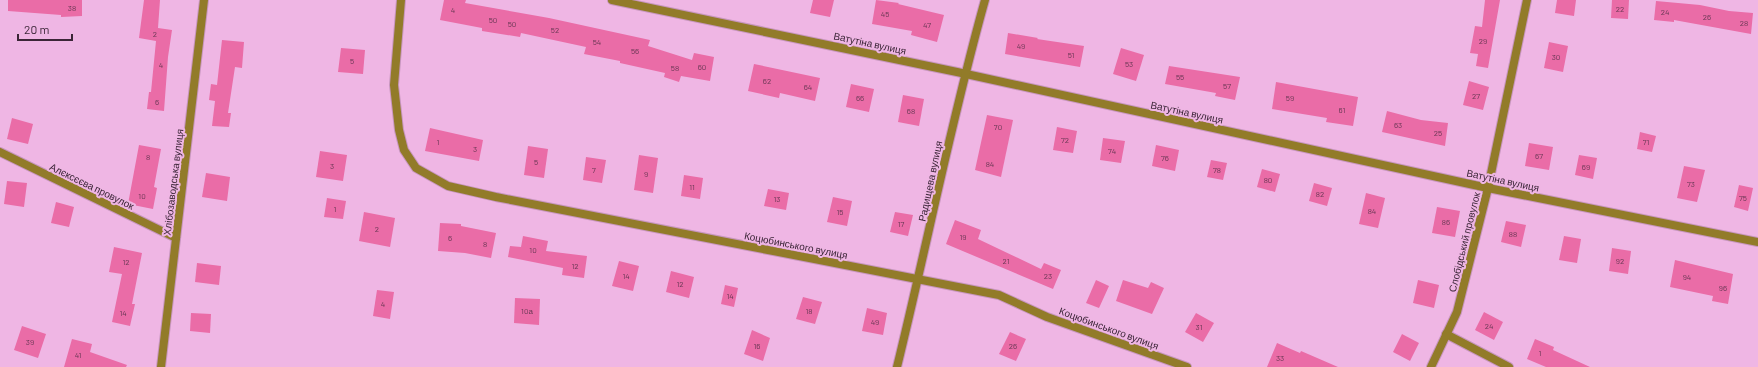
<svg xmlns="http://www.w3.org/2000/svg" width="1758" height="367" font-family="Barlow,sans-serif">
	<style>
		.building { fill: #ea6ca7 }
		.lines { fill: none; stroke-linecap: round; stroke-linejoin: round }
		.minor-casing { stroke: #c796be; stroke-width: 10 }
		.minor { stroke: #927b29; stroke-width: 8 }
		.labels { text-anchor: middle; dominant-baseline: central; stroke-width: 4; stroke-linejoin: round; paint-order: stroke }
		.number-label { font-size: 8px; fill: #673753 }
		.street-label { font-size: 10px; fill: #3b2537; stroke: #efb6e4 }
	</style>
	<rect width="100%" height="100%" fill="#efb6e4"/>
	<!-- building -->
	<g class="building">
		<polygon points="8,0 82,0 82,16 61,17 61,15 8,11"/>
		<polygon points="144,0 160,0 158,28 172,30 168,57 164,111 147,109 149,92 151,92 156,41 139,38"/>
		<polygon points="444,0 466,0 465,3 549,18 650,40 648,46 692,60 694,53 714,57 710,81 681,76 679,82 664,77 665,73 620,63 620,61 584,54 586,47 521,33 520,37 482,31 482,28 440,20"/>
		<polygon points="813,0 834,0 830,17 810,13"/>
		<polygon points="876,0 899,3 898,4 944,15 937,42 911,35 912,31 872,24"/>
		<polygon points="1485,0 1500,0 1488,68 1476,66 1478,54 1470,53 1475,26 1482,27"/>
		<polygon points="1557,0 1576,0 1574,16 1555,13"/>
		<polygon points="1612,0 1629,0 1628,19 1611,18"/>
		<polygon points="1656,1 1700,5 1729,11 1753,13 1751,34 1674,20 1674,22 1654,20"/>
		<polygon points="1008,33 1038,38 1037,39 1084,46 1080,67 1005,54"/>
		<polygon points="222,40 244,42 242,68 235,67 228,113 231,113 229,127 212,126 215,101 209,100 211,84 217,85"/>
		<polygon points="1549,42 1568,46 1563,72 1544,68"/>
		<polygon points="341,48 365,50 363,74 338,72"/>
		<polygon points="1121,48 1144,55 1136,81 1113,74"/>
		<polygon points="754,64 820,78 815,101 780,93 779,98 748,91"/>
		<polygon points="1169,66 1240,77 1235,100 1215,96 1216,93 1165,84"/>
		<polygon points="1469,81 1489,87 1483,110 1463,105"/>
		<polygon points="1276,82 1358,97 1353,126 1326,122 1327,118 1272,109"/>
		<polygon points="851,84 874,89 869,112 846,107"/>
		<polygon points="903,95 924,99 919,126 898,122"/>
		<polygon points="1387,111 1421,120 1448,123 1445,146 1382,132"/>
		<polygon points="987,115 1013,120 1001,177 975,170"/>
		<polygon points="12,118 33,124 28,144 7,139"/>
		<polygon points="1057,127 1077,131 1073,153 1053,150"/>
		<polygon points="430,128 483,140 479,161 425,151"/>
		<polygon points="1640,132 1656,136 1652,152 1637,149"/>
		<polygon points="1103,138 1125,141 1121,163 1100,160"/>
		<polygon points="1529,143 1553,147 1549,170 1525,166"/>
		<polygon points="139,145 161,149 154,187 157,188 153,209 128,204"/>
		<polygon points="1156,145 1179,150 1175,171 1152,166"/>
		<polygon points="528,146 548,149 544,178 524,175"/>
		<polygon points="320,151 347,155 343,181 316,177"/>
		<polygon points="639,155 658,158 653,193 634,190"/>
		<polygon points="1579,155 1597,158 1593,179 1575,175"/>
		<polygon points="586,157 606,160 602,183 583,180"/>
		<polygon points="1211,160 1227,163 1223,180 1207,177"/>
		<polygon points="1684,166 1705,170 1697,202 1677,198"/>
		<polygon points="1262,169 1280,174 1275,192 1257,187"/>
		<polygon points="206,173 230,177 227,201 202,197"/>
		<polygon points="684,175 703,178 700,199 681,196"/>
		<polygon points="7,181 27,183 24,207 4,204"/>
		<polygon points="1314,183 1332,188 1327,206 1309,201"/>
		<polygon points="1739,185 1753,188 1748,211 1734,207"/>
		<polygon points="768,189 789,193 786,210 764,206"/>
		<polygon points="1366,193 1385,198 1378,228 1359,224"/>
		<polygon points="833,197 852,201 847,226 827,222"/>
		<polygon points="327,198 346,201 343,219 324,217"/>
		<polygon points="56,202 74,207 69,227 51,223"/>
		<polygon points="1437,207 1460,211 1455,237 1432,233"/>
		<polygon points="364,212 395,218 390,247 359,241"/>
		<polygon points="895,212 913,215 908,236 890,232"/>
		<polygon points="955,220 981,230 978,239 1041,269 1044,263 1061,270 1053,289 946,244"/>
		<polygon points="1506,221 1526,225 1521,247 1501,242"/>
		<polygon points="440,223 461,224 461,226 496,233 491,258 465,253 438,251"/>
		<polygon points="523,236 548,241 546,251 587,256 584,278 562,275 563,268 508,257 510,246 521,247"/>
		<polygon points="1564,236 1581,239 1577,263 1559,260"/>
		<polygon points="114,247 142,253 132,304 135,304 130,326 112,322 122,274 109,272"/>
		<polygon points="1612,248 1631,251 1628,274 1609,271"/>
		<polygon points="1675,260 1733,274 1728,304 1712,301 1713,296 1670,287"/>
		<polygon points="619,261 639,266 633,291 612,286"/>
		<polygon points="197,263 221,266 219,285 195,282"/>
		<polygon points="671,271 694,277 689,298 666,292"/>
		<polygon points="1096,280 1109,286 1099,308 1086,303"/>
		<polygon points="1123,280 1148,288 1151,282 1164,288 1152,314 1116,301"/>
		<polygon points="1418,280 1439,285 1434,308 1413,303"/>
		<polygon points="725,285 738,288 734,307 721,304"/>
		<polygon points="377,290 394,292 390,319 373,316"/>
		<polygon points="803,297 822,302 815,324 796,319"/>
		<polygon points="515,298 540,299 539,325 514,323"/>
		<polygon points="867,308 887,313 883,335 862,331"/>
		<polygon points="1484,312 1503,322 1494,340 1475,330"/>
		<polygon points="191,313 211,314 210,333 190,331"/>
		<polygon points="1196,313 1214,323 1203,342 1185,332"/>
		<polygon points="22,326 46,334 38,358 14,350"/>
		<polygon points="752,330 770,338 763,361 744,354"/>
		<polygon points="1010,332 1026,339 1016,361 999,354"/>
		<polygon points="1402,334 1419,343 1410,361 1393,352"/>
		<polygon points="72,339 92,344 90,352 127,365 126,367 64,367"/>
		<polygon points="1535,339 1554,347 1553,350 1590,367 1546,367 1527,359"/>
		<polygon points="1277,343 1300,353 1301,351 1338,367 1267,367"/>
	</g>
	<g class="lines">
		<defs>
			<g id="minor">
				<polyline points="401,0 394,85 399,130 404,150 416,168 448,186 496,197 999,295 1047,317 1187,367"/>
				<polyline points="612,0 957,72 1488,188 1758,242"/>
				<polyline points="0,152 176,238"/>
				<polyline points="1446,334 1509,367"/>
				<polyline points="161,367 204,0"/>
				<path d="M897,367C927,245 951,121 985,0"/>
				<polyline points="1431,367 1457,312 1488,188 1527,0"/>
			</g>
		</defs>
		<!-- minor casing -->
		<use href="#minor" class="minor-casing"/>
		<!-- minor -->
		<use href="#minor" class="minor"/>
	</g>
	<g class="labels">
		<!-- number labels -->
		<g class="number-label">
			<text x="72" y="8">38</text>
			<text x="1620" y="9">22</text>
			<text x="453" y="10">4</text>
			<text x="1665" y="12">24</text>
			<text x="885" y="14">45</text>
			<text x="1707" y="17">26</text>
			<text x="493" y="20">50</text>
			<text x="1744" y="23">28</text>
			<text x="512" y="24">50</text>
			<text x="927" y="25">47</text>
			<text x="555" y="30">52</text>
			<text x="155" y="34">2</text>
			<text x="1483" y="41">29</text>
			<text x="597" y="42">54</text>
			<text x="1021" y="46">49</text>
			<text x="635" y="51">56</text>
			<text x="1071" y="55">51</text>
			<text x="1556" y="57">30</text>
			<text x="352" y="61">5</text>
			<text x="1129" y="64">53</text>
			<text x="161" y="65">4</text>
			<text x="702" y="67">60</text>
			<text x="675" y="68">58</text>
			<text x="1180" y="77">55</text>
			<text x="767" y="81">62</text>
			<text x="1227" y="86">57</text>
			<text x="808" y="87">64</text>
			<text x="1476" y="96">27</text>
			<text x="860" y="98">66</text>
			<text x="1290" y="98">59</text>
			<text x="157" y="102">6</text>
			<text x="1342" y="110">61</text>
			<text x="911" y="111">68</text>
			<text x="1398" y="125">63</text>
			<text x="998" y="127">70</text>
			<text x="1438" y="133">25</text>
			<text x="1065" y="140">72</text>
			<text x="438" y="142">1</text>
			<text x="1646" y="142">71</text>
			<text x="475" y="149">3</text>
			<text x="1112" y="151">74</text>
			<text x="1539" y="156">67</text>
			<text x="148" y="157">8</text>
			<text x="1165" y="158">76</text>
			<text x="536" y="162">5</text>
			<text x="990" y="164">84</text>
			<text x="332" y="166">3</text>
			<text x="1586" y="167">69</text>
			<text x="594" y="170">7</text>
			<text x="1217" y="170">78</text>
			<text x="646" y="174">9</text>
			<text x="1268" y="180">80</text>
			<text x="1691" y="184">73</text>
			<text x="692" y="187">11</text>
			<text x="1320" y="194">82</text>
			<text x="142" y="196">10</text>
			<text x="1743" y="198">75</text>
			<text x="777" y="199">13</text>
			<text x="335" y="209">1</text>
			<text x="1372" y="211">84</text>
			<text x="840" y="212">15</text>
			<text x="1446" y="222">86</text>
			<text x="901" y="224">17</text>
			<text x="377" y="229">2</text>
			<text x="1513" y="234">88</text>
			<text x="963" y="237">19</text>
			<text x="450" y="238">6</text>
			<text x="485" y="244">8</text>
			<text x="533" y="250">10</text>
			<text x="1006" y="261">21</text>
			<text x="1620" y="261">92</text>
			<text x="126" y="262">12</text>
			<text x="575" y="266">12</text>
			<text x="626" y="276">14</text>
			<text x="1048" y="276">23</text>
			<text x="1687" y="277">94</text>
			<text x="680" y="284">12</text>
			<text x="1723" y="288">96</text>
			<text x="730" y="296">14</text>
			<text x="383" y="304">4</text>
			<text x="527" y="311">10а</text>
			<text x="809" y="311">18</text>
			<text x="123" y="313">14</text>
			<text x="875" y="322">49</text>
			<text x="1489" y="326">24</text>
			<text x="1199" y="327">31</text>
			<text x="30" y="342">39</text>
			<text x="757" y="346">16</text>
			<text x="1013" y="346">26</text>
			<text x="1540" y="353">1</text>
			<text x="78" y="355">41</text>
			<text x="1280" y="358">33</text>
		</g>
		<!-- street labels -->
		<g class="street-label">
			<text transform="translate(870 43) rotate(12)">Ватутіна вулиця</text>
			<text transform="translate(1187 112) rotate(12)">Ватутіна вулиця</text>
			<text transform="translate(1503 180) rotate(12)">Ватутіна вулиця</text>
			<text transform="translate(930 181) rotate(-78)">Радищева вулиця</text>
			<text transform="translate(173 182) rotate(-83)">Хлібозаводська вулиця</text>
			<text transform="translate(92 186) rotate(26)">Алєксєєва провулок</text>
			<text transform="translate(1464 242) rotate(-76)">Слобідський провулок</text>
			<text transform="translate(796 245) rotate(11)">Коцюбинського вулиця</text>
			<text transform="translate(1109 328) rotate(20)">Коцюбинського вулиця</text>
		</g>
	</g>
	<!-- scale -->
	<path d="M18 34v6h54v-6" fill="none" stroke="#3b2537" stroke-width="2"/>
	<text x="24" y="34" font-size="12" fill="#3b2537" stroke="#efb6e4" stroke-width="3" paint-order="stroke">20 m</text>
</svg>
